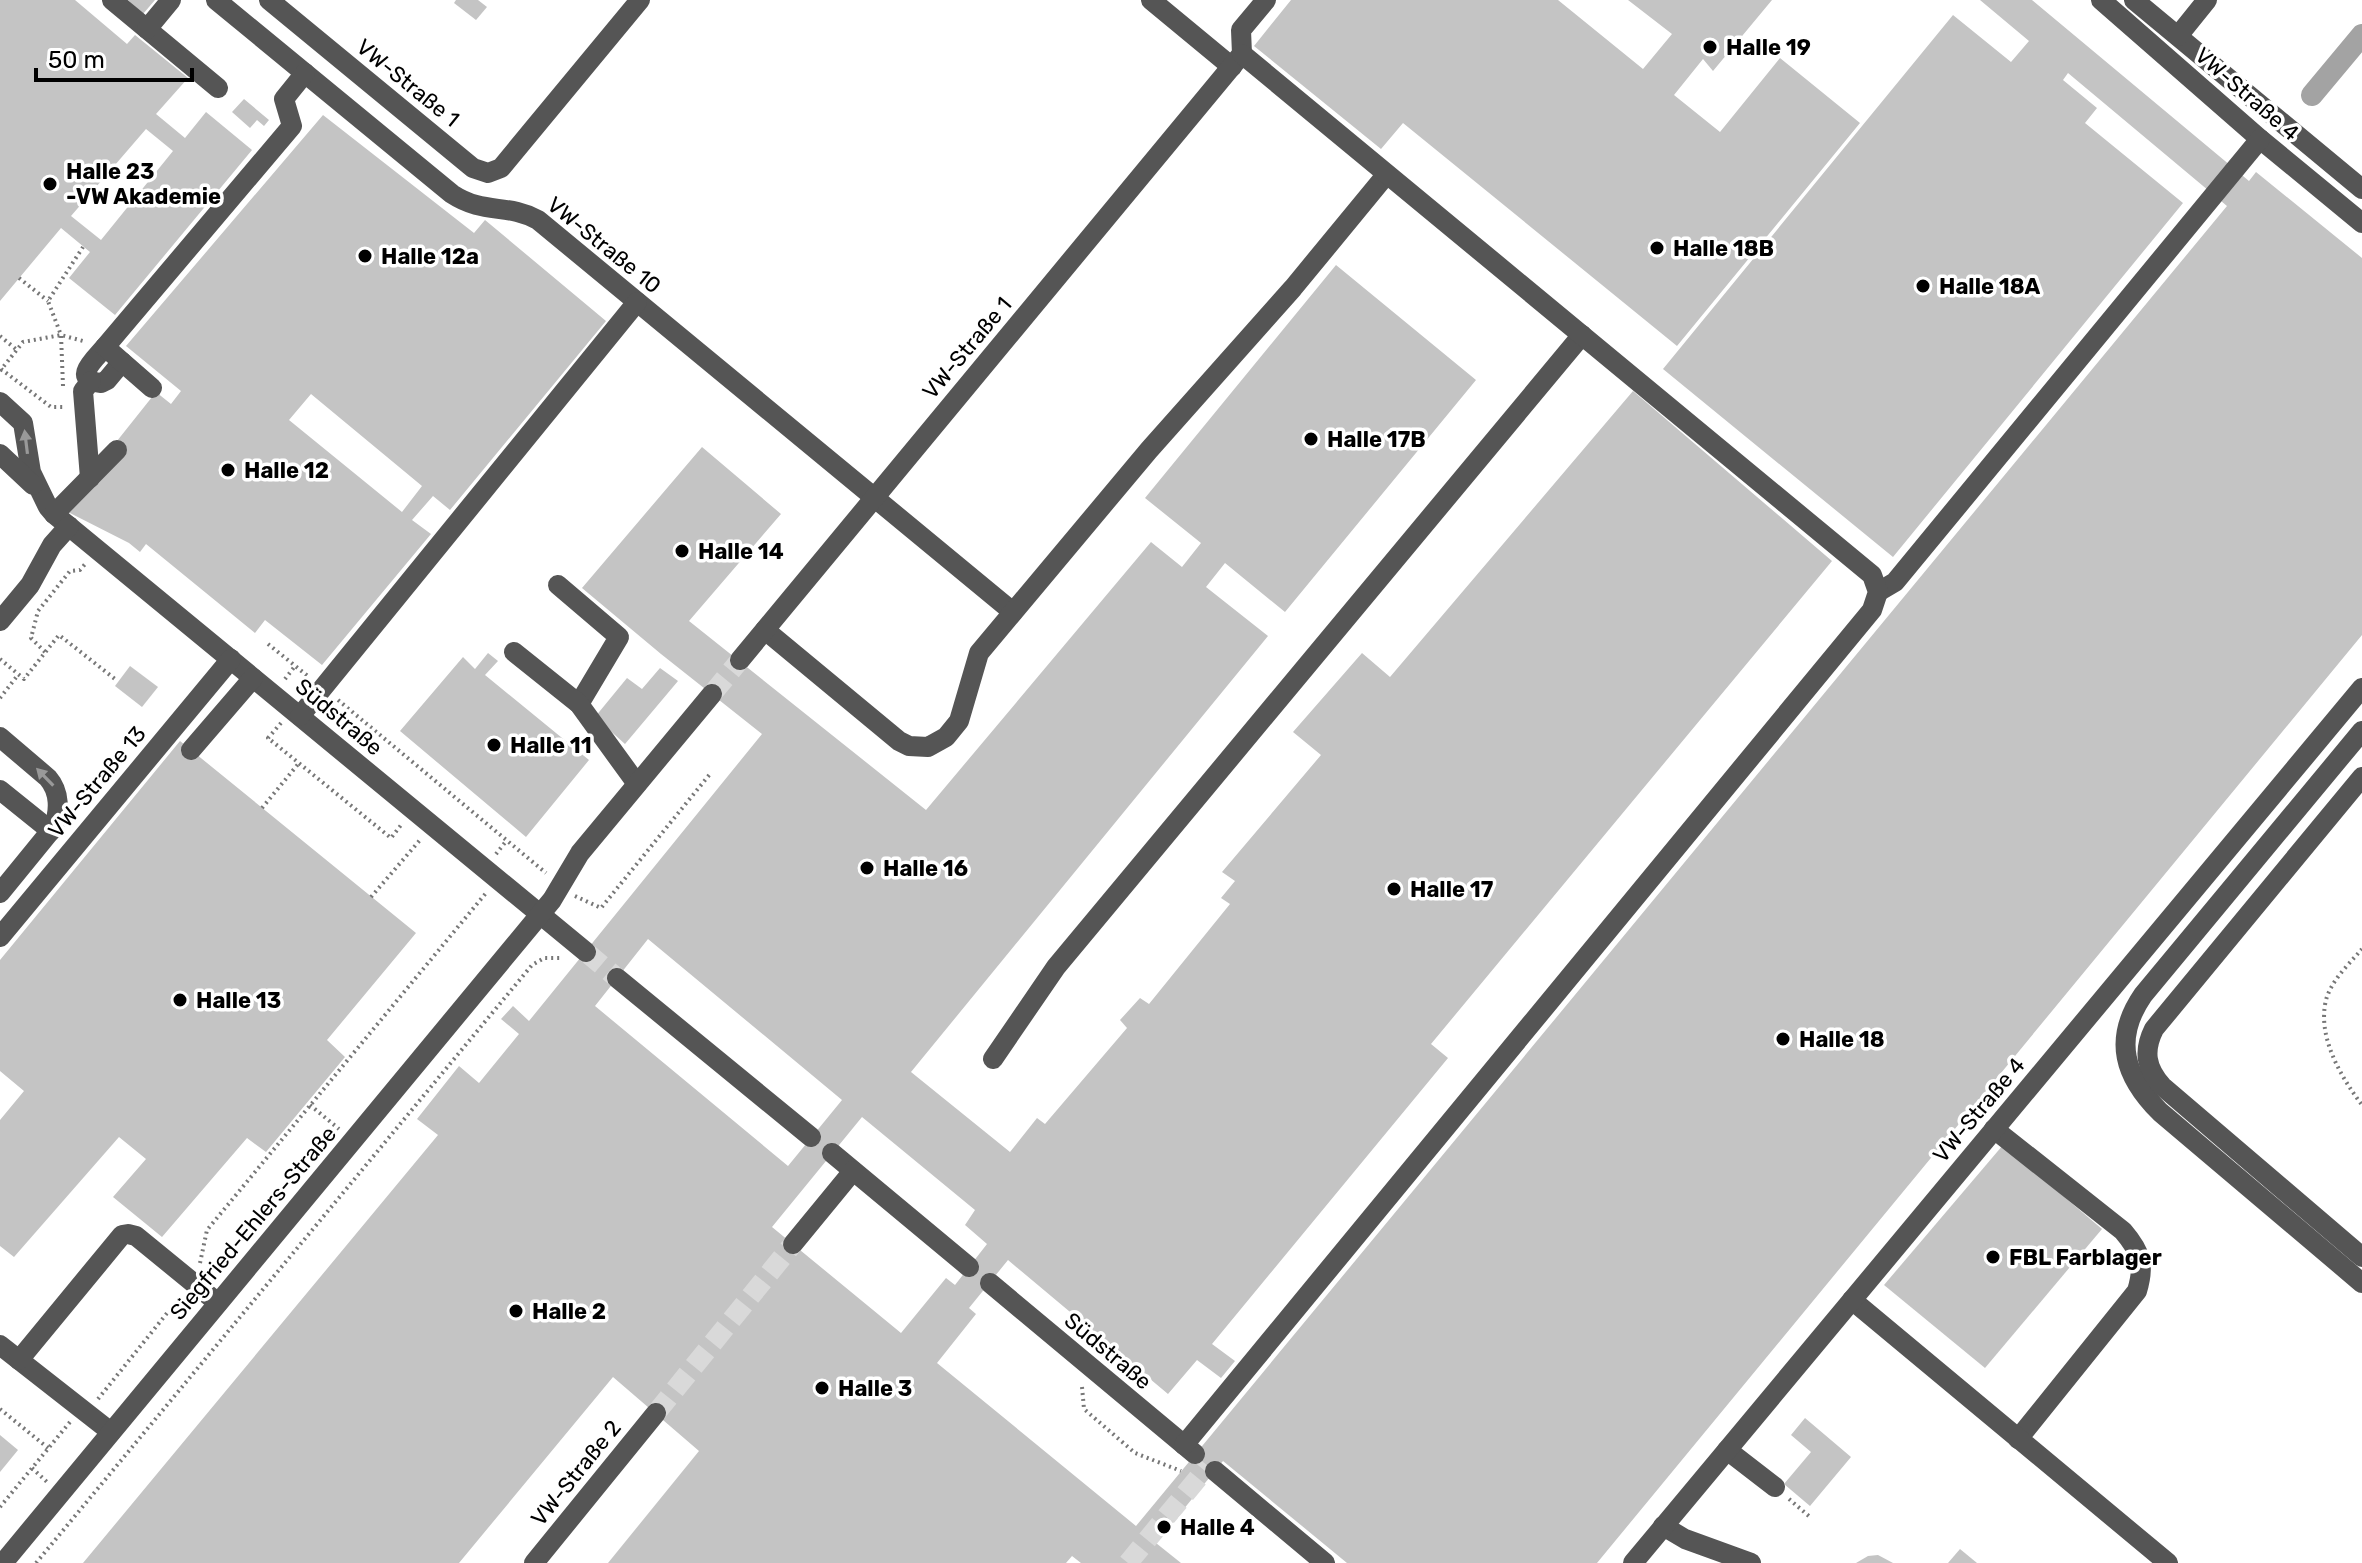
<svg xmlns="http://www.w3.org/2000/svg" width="2362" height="1563" font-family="Rubik,sans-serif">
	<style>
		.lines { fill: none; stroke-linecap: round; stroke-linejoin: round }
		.canal { stroke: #a3a3a3; stroke-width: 22 }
		.building { fill: #c4c4c4; fill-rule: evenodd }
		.minor-tunnel { stroke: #d9d9d9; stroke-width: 20; stroke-dasharray: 20 10; stroke-linecap: butt }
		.path { stroke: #777; stroke-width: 4; stroke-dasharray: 2 4; stroke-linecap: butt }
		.minor { stroke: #555; stroke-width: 20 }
		.oneway { fill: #999 }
		.poi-dot { fill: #000; stroke: #fff; stroke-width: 3 }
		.labels { text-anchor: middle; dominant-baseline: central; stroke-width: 7; stroke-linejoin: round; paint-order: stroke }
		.poi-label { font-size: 22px; font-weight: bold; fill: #000; stroke: #fff; text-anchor: start }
		.street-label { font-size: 22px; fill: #000; stroke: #fff }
	</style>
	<rect width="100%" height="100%" fill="#fff"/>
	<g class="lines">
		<!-- canal -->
		<polyline class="canal" points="2312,95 2362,35"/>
	</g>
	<!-- building -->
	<g class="building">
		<path d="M0,0H75L127,44L135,35L188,78L156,114L185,138L206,112L252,150L115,315L69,278L90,252L61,228L0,301ZM146,129L173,151L101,240L71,216Z"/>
		<polygon points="128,0 155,0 143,14"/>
		<polygon points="456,0 478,0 487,7 476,20 454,3"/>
		<polygon points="1291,0 1558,0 1643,69 1672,34 1628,0 1772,0 1713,71 1703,59 1674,95 1720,132 1780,58 1860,123 1677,346 1403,123 1381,149 1254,46"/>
		<path d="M1980,0H2032L2249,181L2256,172L2362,258V635L1597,1563H1347L1223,1461L1156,1543L1181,1563H1081L1072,1556L1066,1563H608L699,1451L613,1377L459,1563H83L438,1135L417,1119L459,1066L479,1083L519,1034L501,1019L513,1006L529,1021L762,734L661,654L582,588L702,447L781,514L689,621L926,810L1151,542L1182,567L1201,543L1145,498L1336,265L1476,380L1285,612L1225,563L1206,587L1268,636L911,1072L1010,1152L1037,1118L1045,1124L1127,1028L1120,1020L1140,998L1149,1004L1230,904L1221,898L1235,881L1222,872L1321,755L1293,732L1362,653L1390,677L1633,391L1832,561L1431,1044L1448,1058L1212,1344L1235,1361L1221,1378L1197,1360L1168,1394L1008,1260L969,1308L976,1314L937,1363L1136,1526L2227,206L2068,73L2063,80L2097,108L2085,123L2183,203L1893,557L1663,369L1953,15L2011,62L2029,41ZM648,939L842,1100L788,1166L595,1006ZM862,1117L975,1210L965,1225L987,1244L955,1285L946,1278L901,1333L772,1227Z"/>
		<polygon points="244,99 269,120 264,126 257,120 250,128 232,112"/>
		<path d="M323,115L474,233L485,220L606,321L450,510L433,496L412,520L431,534L322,665L265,620L255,633L146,544L140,552L129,543L66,511L113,446L156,392L171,404L181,391L126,346ZM311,394L422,486L402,512L289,420Z"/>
		<polygon points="488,653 498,661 485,675 589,760 526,837 400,731 463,657 475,669"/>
		<polygon points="130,666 158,687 142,707 115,686"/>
		<polygon points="660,668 678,681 625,744 595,717 627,678 642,689"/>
		<polygon points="180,741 416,933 327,1040 345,1057 266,1152 247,1138 162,1237 113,1197 146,1159 119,1137 14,1257 0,1246 0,1120 24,1091 0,1071 0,960"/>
		<polygon points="2003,1145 2102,1229 1985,1368 1884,1285"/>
		<polygon points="1805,1418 1851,1457 1810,1506 1784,1484 1811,1452 1791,1435"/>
		<polygon points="0,1435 18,1450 0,1472"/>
		<polygon points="1960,1549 1977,1563 1948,1563"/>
		<polygon points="1878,1555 1893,1563 1856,1563 1868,1556"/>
	</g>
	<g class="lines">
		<!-- minor-tunnel -->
		<g class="minor-tunnel">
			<polyline points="712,694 740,660"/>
			<polyline points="586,952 617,978"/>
			<polyline points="656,1413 793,1244"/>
			<polyline points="1128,1563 1208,1466"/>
		</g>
		<!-- path -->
		<g class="path">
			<polyline points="19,278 48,301"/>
			<polyline points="0,336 17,350"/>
			<polyline points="1,369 51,407 65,407"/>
			<polyline points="0,371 23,342 61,335 83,341"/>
			<polyline points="63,386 61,335 48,301 83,247"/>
			<polyline points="268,644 309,677"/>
			<polyline points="45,652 31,638 38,611 70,571 80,570 86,563"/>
			<polyline points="0,659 24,679 59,635 115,679"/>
			<polyline points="285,679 295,666"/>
			<polyline points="0,698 18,675"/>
			<polyline points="338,700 546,873"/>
			<polyline points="281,723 268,738 391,838 401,825"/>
			<polyline points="262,808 299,763"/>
			<polyline points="496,854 507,840"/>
			<polyline points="575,896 601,908 710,774"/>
			<polyline points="371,897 420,840"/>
			<path d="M2362,949C2349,964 2331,981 2326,1000C2317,1037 2341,1077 2362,1105"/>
			<polyline points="310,1105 339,1129"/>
			<polyline points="200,1263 207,1230 486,893"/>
			<polyline points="1082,1387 1084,1409 1135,1453 1181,1471"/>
			<polyline points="98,1399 180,1297"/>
			<polyline points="0,1409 48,1448"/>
			<polyline points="32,1468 47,1482"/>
			<polyline points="1789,1499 1810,1517"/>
			<polyline points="0,1507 70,1422"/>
			<polyline points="36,1563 532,965 544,958 562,958"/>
		</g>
		<!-- minor -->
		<g class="minor">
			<polyline points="112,0 218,88"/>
			<path d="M216,0L452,194C484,215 507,203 538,220L1013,612"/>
			<polyline points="269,0 473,168 488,173 501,168 640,0"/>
			<polyline points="1151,0 1232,67"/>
			<polyline points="2101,0 2260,139 2362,223"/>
			<polyline points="2134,0 2362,189"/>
			<polyline points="147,29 171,0"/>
			<polyline points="2178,36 2207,0"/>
			<path d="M105,347C95,359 70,380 101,383L107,380L122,362"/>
			<polyline points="152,388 105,347 292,126 284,99 305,73"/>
			<polyline points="0,402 23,423 31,472 48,507 54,514 586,952"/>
			<polyline points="0,454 33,485"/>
			<polyline points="90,478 83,391 91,381"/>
			<polyline points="54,514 117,450"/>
			<polyline points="558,585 619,637 579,704"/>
			<polyline points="1878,592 1895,582 2260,139"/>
			<polyline points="0,621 30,585 52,545 69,526"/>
			<polyline points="765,630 899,741 909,746 928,747 946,737 959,721 979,653 1149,450 1293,288 1386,175"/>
			<polyline points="514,652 579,704 637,784"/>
			<polyline points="740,660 1242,54 1241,30 1266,0"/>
			<polyline points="300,716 637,302"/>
			<path d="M2362,731L2143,995C2112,1040 2125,1077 2160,1112L2362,1283"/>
			<path d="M0,737L48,778C60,792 60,811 53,828L0,893"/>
			<polyline points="191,750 253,678"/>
			<path d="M2362,777L2154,1029C2143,1051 2146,1068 2162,1086L2362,1257"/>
			<polyline points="0,790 51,831"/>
			<polyline points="0,937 231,659"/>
			<polyline points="617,978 811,1137"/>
			<polyline points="993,1059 1056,967 1582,335"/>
			<path d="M1994,1129L2123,1231C2141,1252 2145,1265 2137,1291L2018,1439"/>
			<polyline points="832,1153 969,1267"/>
			<polyline points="793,1244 853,1171"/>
			<polyline points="990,1283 1195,1454"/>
			<polyline points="1852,1300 2168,1563"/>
			<polyline points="0,1345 111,1432"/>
			<polyline points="19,1360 122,1235 128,1234 136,1236 218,1303"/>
			<polyline points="1184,1445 1872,610 1878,592 1872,575 1242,54"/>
			<polyline points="1727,1450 1775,1487"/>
			<polyline points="1215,1471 1325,1563"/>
			<polyline points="1663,1526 1685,1539 1751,1563"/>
			<polyline points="3,1563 552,900 580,853 712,694"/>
			<polyline points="534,1563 656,1413"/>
			<polyline points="1633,1563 2362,688"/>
		</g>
	</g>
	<!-- one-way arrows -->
	<defs><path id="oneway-solid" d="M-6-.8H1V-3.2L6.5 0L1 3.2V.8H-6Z" transform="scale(2)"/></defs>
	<g class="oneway">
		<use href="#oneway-solid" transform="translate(26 442) rotate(-97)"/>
		<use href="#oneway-solid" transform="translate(45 777) rotate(-134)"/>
	</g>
	<!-- markers -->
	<g class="poi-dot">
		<circle cx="1710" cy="47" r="8"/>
		<circle cx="50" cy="184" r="8"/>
		<circle cx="1657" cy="248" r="8"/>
		<circle cx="365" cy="256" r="8"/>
		<circle cx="1923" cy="286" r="8"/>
		<circle cx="1311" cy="439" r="8"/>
		<circle cx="228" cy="470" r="8"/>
		<circle cx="682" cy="551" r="8"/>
		<circle cx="494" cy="745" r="8"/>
		<circle cx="867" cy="868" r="8"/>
		<circle cx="1394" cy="889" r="8"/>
		<circle cx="180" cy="1000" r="8"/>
		<circle cx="1783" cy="1039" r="8"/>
		<circle cx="1993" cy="1257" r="8"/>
		<circle cx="516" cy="1311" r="8"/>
		<circle cx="822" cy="1388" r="8"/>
		<circle cx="1164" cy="1527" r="8"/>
	</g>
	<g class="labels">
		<!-- poi labels -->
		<g class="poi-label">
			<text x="1726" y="47">Halle 19</text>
			<text x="66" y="171">Halle 23<tspan x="66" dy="25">-VW Akademie</tspan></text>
			<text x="1673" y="248">Halle 18B</text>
			<text x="381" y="256">Halle 12a</text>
			<text x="1939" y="286">Halle 18A</text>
			<text x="1327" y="439">Halle 17B</text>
			<text x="244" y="470">Halle 12</text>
			<text x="698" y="551">Halle 14</text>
			<text x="510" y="745">Halle 11</text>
			<text x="883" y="868">Halle 16</text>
			<text x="1410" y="889">Halle 17</text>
			<text x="196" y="1000">Halle 13</text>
			<text x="1799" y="1039">Halle 18</text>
			<text x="2009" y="1257">FBL Farblager</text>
			<text x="532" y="1311">Halle 2</text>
			<text x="838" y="1388">Halle 3</text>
			<text x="1180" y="1527">Halle 4</text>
		</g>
		<!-- street labels -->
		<g class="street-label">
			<text transform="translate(408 83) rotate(39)">VW-Straße 1</text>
			<text transform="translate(2247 94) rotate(41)">VW-Straße 4</text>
			<text transform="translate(604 245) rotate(39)">VW-Straße 10</text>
			<text transform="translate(967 348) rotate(-50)">VW-Straße 1</text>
			<text transform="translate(339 717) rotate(40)">Südstraße</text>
			<text transform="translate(97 782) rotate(-50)">VW-Straße 13</text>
			<text transform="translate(1979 1110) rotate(-50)">VW-Straße 4</text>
			<text transform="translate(253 1223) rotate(-50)">Siegfried-Ehlers-Straße</text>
			<text transform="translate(1108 1351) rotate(40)">Südstraße</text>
			<text transform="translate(576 1473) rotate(-51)">VW-Straße 2</text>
		</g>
	</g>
	<!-- scale -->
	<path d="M36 68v12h156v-12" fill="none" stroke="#000000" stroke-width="4"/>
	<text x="48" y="68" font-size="24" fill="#000000" stroke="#ffffff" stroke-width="6" paint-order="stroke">50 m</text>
</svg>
